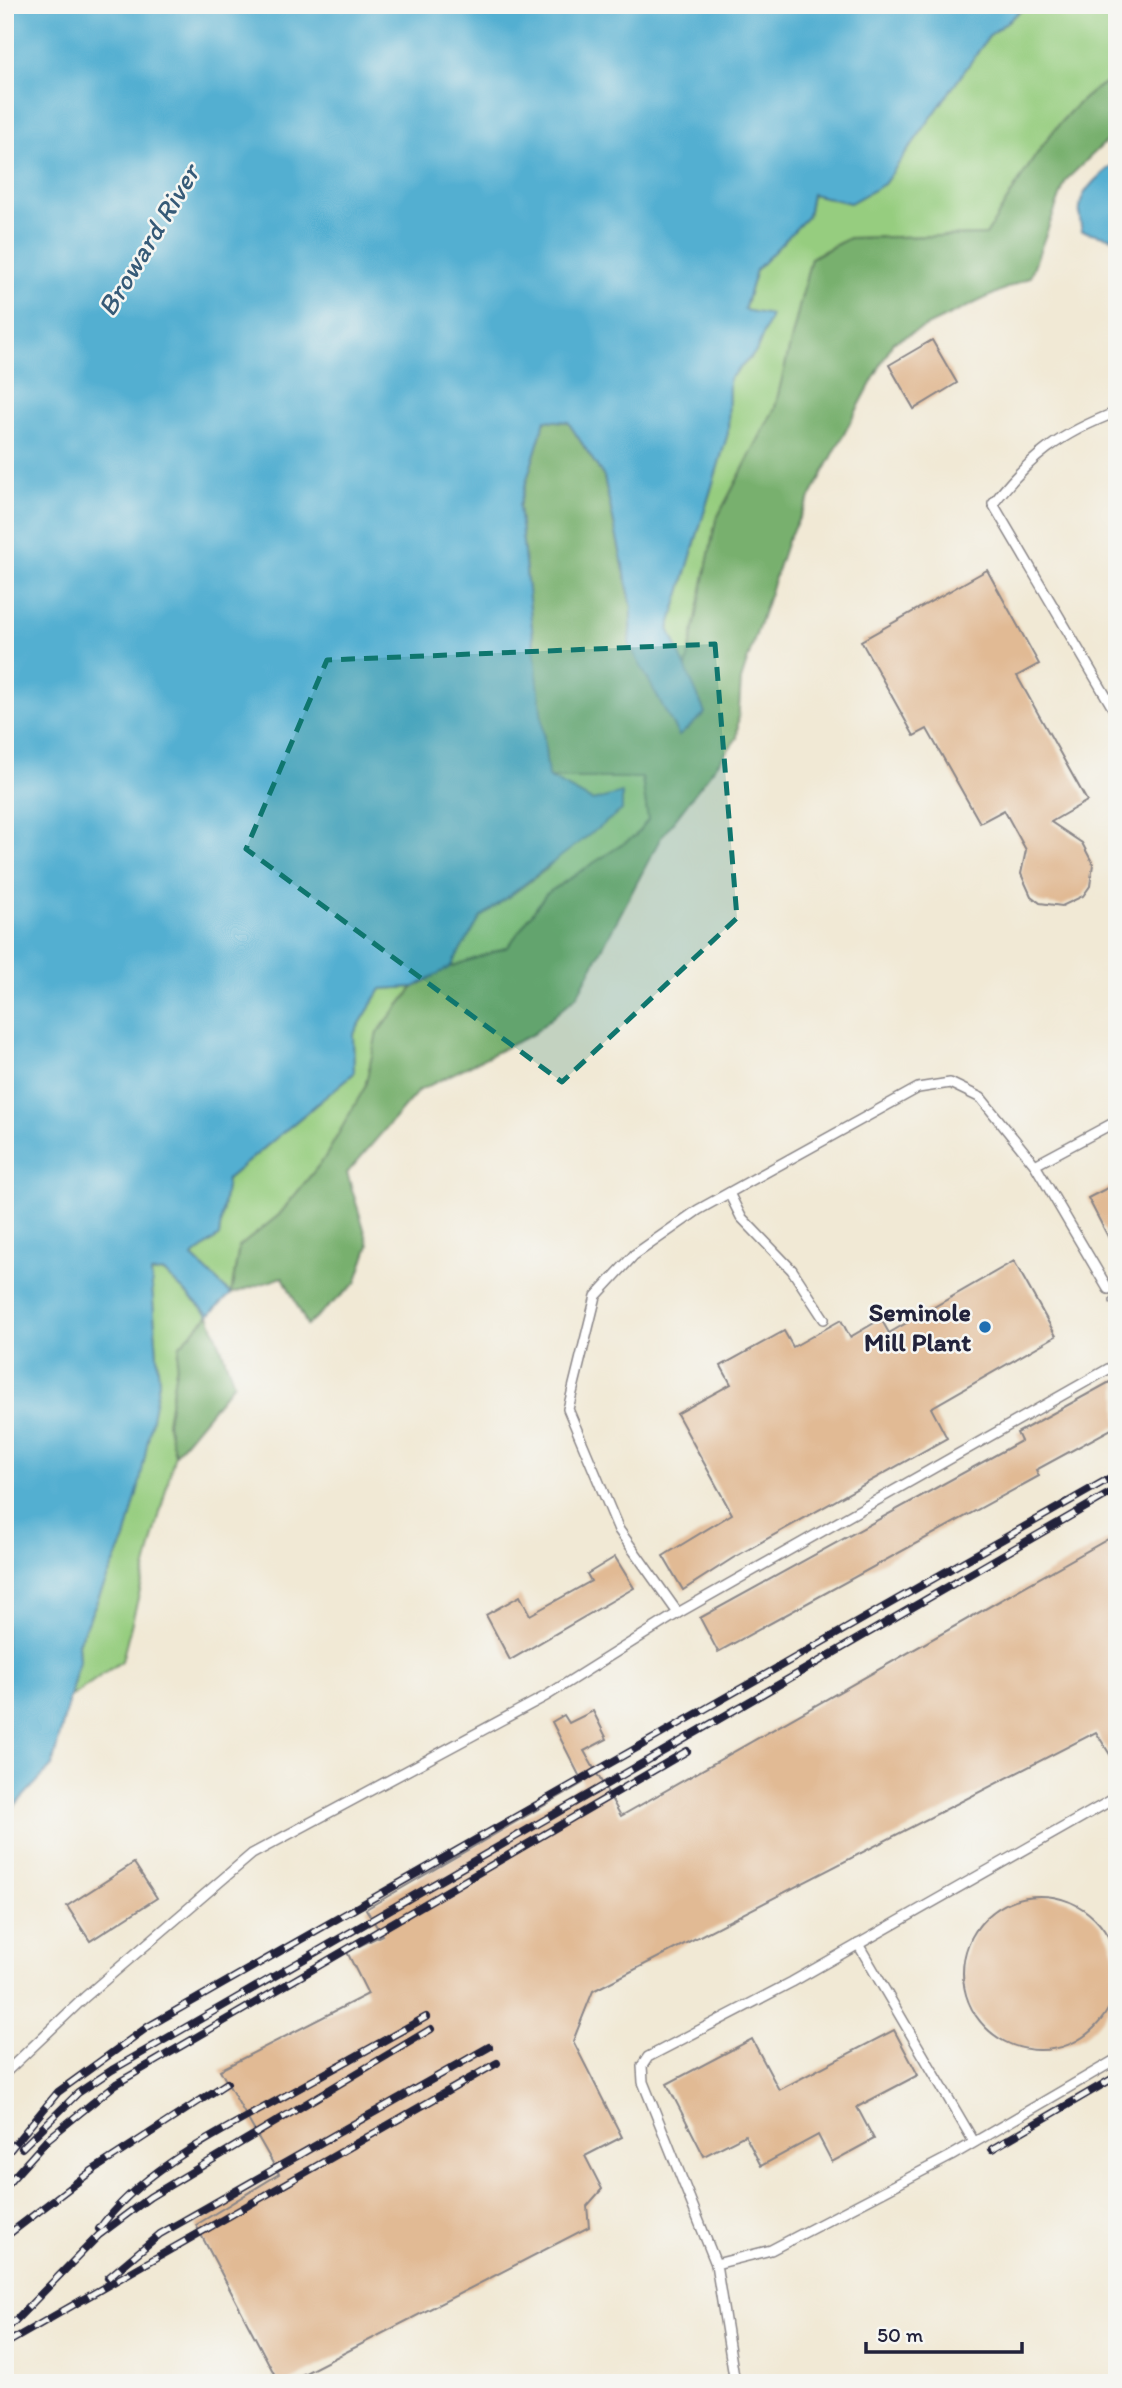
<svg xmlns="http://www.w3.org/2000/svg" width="1122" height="2388" font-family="Itim,sans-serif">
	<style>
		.green { fill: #96cd7f; stroke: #5c785d; stroke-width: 2 }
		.forest { fill: #78b06e; stroke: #4d6954; stroke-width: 2 }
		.water { fill: #53afd1; stroke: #3a6886; stroke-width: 2 }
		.building { fill: #e1ba94 }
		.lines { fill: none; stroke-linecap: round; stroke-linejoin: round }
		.lane-casing { stroke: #8a8688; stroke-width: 12 }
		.lane { stroke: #fff; stroke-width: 9 }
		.rail-casing { stroke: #22223b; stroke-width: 8 }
		.rail { stroke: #f6f6f2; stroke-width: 5; stroke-dasharray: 16; stroke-linecap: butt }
		.marked { fill: #0f766e; fill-opacity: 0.2; stroke: #0f766e; stroke-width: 5; stroke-dasharray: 14 9; stroke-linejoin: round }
		.poi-dot { fill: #1f6fb2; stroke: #f6f6f2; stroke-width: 2.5 }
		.labels { text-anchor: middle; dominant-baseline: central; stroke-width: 5; stroke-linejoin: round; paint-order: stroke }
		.poi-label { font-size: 26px; font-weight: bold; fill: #22223b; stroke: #f6f6f2; text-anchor: end }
		.water-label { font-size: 28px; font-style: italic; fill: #365a77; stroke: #f6f6f2 }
	</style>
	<rect width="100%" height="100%" fill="#f6f6f2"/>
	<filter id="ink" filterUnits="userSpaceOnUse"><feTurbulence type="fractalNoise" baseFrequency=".0143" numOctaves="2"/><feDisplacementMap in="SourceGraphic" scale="14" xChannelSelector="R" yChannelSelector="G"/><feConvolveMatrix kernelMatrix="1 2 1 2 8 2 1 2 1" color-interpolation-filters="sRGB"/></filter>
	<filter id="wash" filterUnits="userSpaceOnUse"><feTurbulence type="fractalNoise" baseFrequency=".00686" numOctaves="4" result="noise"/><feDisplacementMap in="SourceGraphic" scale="28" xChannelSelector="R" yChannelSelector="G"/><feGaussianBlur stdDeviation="1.57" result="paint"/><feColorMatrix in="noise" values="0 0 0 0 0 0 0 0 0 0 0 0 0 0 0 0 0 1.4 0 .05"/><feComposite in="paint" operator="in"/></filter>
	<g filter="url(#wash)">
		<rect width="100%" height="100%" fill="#f1e9d5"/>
		<!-- green -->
		<g class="green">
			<path d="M1028,5H1117V77C1060,101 1018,185 986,235L849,238L811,258L775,408L716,520L686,669L669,629L728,433L729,379L756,352L770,316L744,311L756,270L808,216L812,194L850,203L884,184L990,35Z"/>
			<polygon points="548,778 642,778 648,820 636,836 546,894 508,947 450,967 481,917 547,869 592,801"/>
			<polygon points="414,987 377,1033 366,1087 324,1159 279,1215 239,1247 231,1294 192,1257 219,1236 227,1179 354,1073 353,1035 381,989"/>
			<polygon points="164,1272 209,1315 180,1345 167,1423 175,1454 122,1661 69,1698 79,1661 78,1643 125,1539 159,1382 151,1273"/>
		</g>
		<!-- forest -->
		<g class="forest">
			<path d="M1117,77V131L1066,180L1030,277L893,342L787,541L741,680L737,738L660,839L577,996L533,1034L418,1091L347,1173L369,1245L356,1283L307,1325L283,1277L231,1294L239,1247L279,1215L324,1159L365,1087L377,1033L414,987L450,967L508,947L546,894L635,836L648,820L642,778H548L519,506L545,420L568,422L604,477L632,607L629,644L679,736L705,713L686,669L716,520L775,408L811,258L849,238L986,235C1018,185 1060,101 1117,77Z"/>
			<polygon points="209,1315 234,1383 175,1454 167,1423 180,1345"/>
		</g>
		<!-- water -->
		<g class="water">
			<polygon points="5,5 1028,5 990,35 884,184 850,203 812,194 808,216 756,270 744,310 771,315 756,352 729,379 728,433 669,629 705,713 679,736 629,644 632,607 604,477 568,422 545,420 519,506 548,777 592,801 622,793 622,810 481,917 450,967 414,987 381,989 353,1035 354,1073 227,1179 219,1236 192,1257 231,1294 209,1315 164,1272 151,1273 159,1382 140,1482 125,1539 78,1643 79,1661 52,1766 5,1816"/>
			<path d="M1117,161V239L1082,231C1073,193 1090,185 1117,161Z"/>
		</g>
		<g id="blocks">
			<!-- building -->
			<g class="building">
				<polygon points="932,340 957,383 914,409 889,365"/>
				<polygon points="987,570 1039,664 1017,676 1087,801 1051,822 1082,843 1093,864 1090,886 1083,896 1062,906 1040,903 1031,896 1021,874 1026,850 1004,810 980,823 927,729 914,736 861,641"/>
				<polygon points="1117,1183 1117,1254 1088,1198"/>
				<polygon points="1014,1261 1056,1336 931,1408 947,1438 733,1558 683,1590 663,1556 732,1514 677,1414 731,1384 721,1366 784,1331 793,1347 841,1320 850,1337 881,1319 889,1333"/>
				<polygon points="1117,1378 1117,1426 1036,1470 1039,1476 718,1652 700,1618 1021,1441 1017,1433"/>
				<polygon points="1117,1534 1117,1766 1096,1732 593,1991 573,2041 622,2137 585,2156 602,2189 587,2206 589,2227 286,2383 279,2383 196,2225 279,2174 220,2070 368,1994 347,1952 382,1935 366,1909 583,1783 552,1722 564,1715 569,1723 593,1711 607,1739 584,1751 621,1816"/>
				<polygon points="615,1557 634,1588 510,1660 486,1615 520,1596 530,1615 591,1581 587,1574"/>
				<polygon points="134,1863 157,1898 90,1941 67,1906"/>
				<circle cx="1040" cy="1973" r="77"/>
				<polygon points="894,2030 918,2075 857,2107 874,2139 832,2162 818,2135 761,2166 745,2135 704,2156 667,2084 752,2039 779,2090"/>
			</g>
		</g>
	</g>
	<g filter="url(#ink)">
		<use href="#blocks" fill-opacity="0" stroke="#8a8688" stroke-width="2"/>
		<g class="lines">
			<defs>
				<g id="lane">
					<path d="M1117,412C1061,433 1029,457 993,504L1117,715"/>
					<polyline points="729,1193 741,1217 792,1270 824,1319"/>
					<polyline points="1108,1289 1035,1165 1117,1121"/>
					<polyline points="1115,1301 1117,1304"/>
					<polyline points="678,1613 1117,1364"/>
					<polyline points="858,1944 974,2142"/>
					<polyline points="5,2073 85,1997 252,1854 546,1696 678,1613 619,1530 568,1409 596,1296 634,1255 698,1210 918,1088 950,1083 981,1098 1035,1165"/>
					<polyline points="716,2264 643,2082 642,2066 648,2057 792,1982 1117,1797"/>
					<polyline points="735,2383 716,2264 771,2250 951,2156 1117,2059"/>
				</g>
			</defs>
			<!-- lane casing -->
			<use href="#lane" class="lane-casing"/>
			<!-- lane -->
			<use href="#lane" class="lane"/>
			<defs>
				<g id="rail">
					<polyline points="22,2148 78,2093 112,2070 1117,1489"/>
					<polyline points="992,2149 1117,2076"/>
					<polyline points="5,2156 58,2092 149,2026 1117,1474"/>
					<polyline points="5,2187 48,2139 116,2084 687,1751"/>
					<path d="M99,2229C141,2171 214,2135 276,2101C326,2073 376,2045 426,2017"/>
					<polyline points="5,2237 93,2170 227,2083"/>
					<polyline points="108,2278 160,2234 489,2047"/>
					<polyline points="5,2331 99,2235 150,2197 431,2029"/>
					<polyline points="5,2344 497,2063"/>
				</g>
			</defs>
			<!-- rail casing -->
			<use href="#rail" class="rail-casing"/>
			<!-- rail -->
			<use href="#rail" class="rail"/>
		</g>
	</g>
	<!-- marked area -->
	<path class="marked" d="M715,644L737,918L562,1082L246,849L327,660Z"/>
	<!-- markers -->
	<circle class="poi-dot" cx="985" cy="1327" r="7"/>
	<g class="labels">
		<!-- poi labels -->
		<g class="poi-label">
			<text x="971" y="1312">Seminole<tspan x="971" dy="30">Mill Plant</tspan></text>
		</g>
		<!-- water labels -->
		<g class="water-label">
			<text transform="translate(148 240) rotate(-59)">Broward River</text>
		</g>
	</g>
	<!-- margin -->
	<rect width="1122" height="2388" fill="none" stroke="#f6f6f2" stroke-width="28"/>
	<!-- scale -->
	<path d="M866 2342v10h156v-10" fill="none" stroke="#22223b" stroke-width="3.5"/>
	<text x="877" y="2342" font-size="21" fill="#22223b" stroke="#f6f6f2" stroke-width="5" paint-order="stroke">50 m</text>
</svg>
